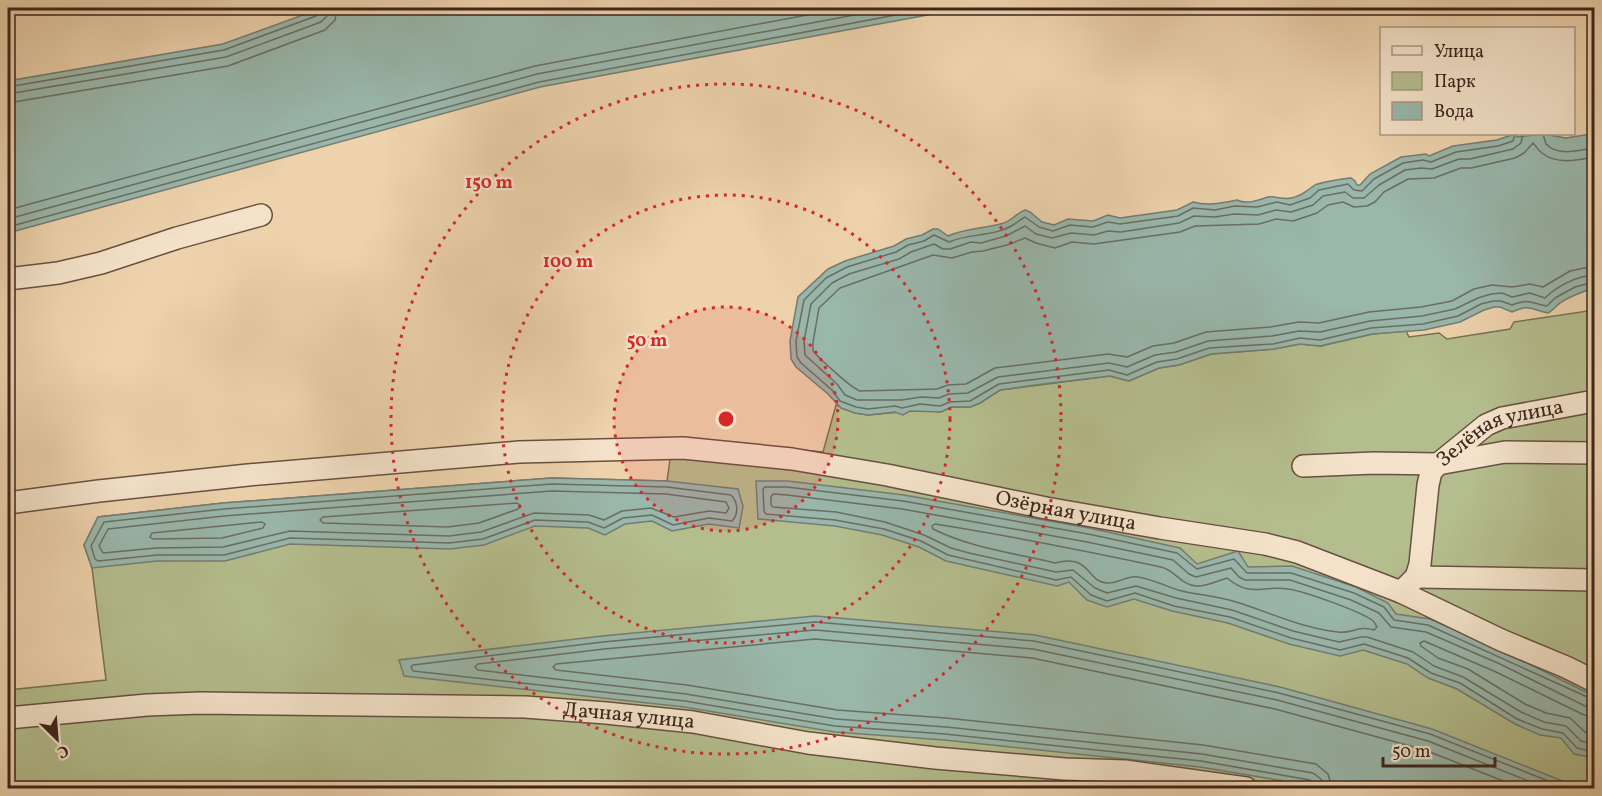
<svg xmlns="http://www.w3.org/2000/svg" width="1602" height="796" font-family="Vollkorn,serif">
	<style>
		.green { fill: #b4bd8d; stroke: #787255; stroke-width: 1.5 }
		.water { fill: #99b7ab; stroke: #747d72; stroke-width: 1.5 }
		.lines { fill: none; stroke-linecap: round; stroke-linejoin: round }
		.shore { stroke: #6a6e64; stroke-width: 1.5 }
		.minor-casing { stroke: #685141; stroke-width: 24 }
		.minor { stroke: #f3e2c9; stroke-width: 21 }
		.ring { fill: none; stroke: #d62828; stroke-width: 3; stroke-dasharray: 3 6 }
		.labels { text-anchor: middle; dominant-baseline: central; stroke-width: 5; stroke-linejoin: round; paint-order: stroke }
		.street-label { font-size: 21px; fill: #3c261d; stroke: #f3e2c9 }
		.centre { fill: #d62828; stroke: #f3e2c9; stroke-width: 3 }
		.ring-label { font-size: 18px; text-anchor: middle; font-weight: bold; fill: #d62828; stroke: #f3e2c9; stroke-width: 5; stroke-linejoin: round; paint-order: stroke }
	</style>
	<rect width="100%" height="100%" fill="#edd2ac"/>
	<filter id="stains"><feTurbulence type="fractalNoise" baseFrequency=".00333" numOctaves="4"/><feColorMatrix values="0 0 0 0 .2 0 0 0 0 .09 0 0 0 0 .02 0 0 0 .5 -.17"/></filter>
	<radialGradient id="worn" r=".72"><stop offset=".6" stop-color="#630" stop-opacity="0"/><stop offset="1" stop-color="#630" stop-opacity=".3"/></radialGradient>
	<!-- green -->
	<polygon class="green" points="1594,310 1594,788 8,788 8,690 106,680 92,568 84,545 98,517 223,503 552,478 667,481 673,438 823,452 836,405 855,413 868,415 921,410 941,412 951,407 970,407 980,403 1000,390 1110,376 1129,381 1159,368 1179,365 1211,354 1274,349 1300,344 1321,346 1372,334 1406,331 1409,337 1439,333 1447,339 1510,329 1514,322"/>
	<!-- water -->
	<g class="water">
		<polygon points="322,8 965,8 540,87 8,233 8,81 223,44"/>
		<path d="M1515,134L1517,137L1543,134L1566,138L1591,134L1594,135V287C1584,292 1573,295 1563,301C1557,304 1554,310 1548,313C1530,309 1529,304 1512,312L1500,307H1494L1484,310L1460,322L1424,330L1372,334L1320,346L1300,344L1274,349L1211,354L1179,365L1159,368L1129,381L1110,376L1035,385L1000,390L980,403L970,407H951L941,412L910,411L903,415L895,412L868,415L855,413L841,408L828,394L796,367L791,359L790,341L798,297L828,269L845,261L894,246L906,239L922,235L933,229H938L948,236C966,228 984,229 1004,223C1012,220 1017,213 1025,210L1030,212L1042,222L1054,225L1068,219L1093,221L1108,215L1120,218L1177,210L1193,202C1208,206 1221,203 1237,200C1247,205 1258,200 1268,197C1276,196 1283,200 1291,198C1302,196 1306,191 1315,185C1318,183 1346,178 1351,178L1355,181L1357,185H1360L1370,174L1401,157L1426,154L1429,156L1453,146L1497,140Z"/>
		<polygon points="552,478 667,481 738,489 743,506 739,528 709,524 672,531 652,521 625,524 605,535 588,528 535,526 484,545 450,549 290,544 225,561 157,561 92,568 84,545 98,517 223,503"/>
		<polygon points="756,481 788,481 904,495 1089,528 1180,548 1197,564 1238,551 1248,567 1292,566 1356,587 1388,603 1396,614 1430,619 1505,652 1594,696 1594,758 1574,754 1561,738 1540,735 1515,724 1457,689 1428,678 1407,664 1363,650 1340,656 1289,644 1228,623 1172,611 1134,599 1107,607 1087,600 1069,582 1057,586 946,561 919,547 882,535 835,526 758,519"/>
		<polygon points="815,616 1035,635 1280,687 1432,729 1580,788 1326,788 1200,767 944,740 835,732 684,707 404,676 399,660 602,636"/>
	</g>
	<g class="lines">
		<!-- shore -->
		<g class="shore">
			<polyline points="8,87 224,50 316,16 320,12 321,8"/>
			<polyline points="8,94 226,57 321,22 327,16 328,8"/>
			<polyline points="8,103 228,66 325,30 335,20 337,8"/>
			<path d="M1515,134L1513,141L1498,146L1456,152L1431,162L1423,160L1403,163L1374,179L1362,191L1354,190L1348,184L1319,190L1310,198L1290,205L1277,202L1257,207L1235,206L1215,210L1193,208L1178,216L1120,224L1108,222L1093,227L1070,225L1053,231L1039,227L1025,217C1021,219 1017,223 1013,225C994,237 969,233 949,242L934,235L924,241L908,245L896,252L847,267L826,278L804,300L796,341L797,357L801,363L832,390L840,401L856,407L868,409L895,406L902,408L920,404L940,406L950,402L970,401L999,384L1109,370L1127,375L1157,362L1177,359L1209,348L1273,344L1300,338L1320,340L1371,328L1423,324L1458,316L1481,304L1493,301H1501L1512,305C1530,298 1530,303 1547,306L1555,298L1575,287L1594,282"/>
			<path d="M1523,134L1521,143L1513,149L1470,159H1459L1432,169L1421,168L1405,170L1379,185L1364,198H1353L1345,192L1323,196L1313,205L1291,212L1276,210L1258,215L1234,214L1215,217L1194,216L1179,223L1121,232L1108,231L1094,235L1071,233L1052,238L1036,234L1025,226L1006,236L981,243L971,242L950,249H943L934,244L911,252L899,259L849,274L832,283L811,304L804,341L805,355L837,384L845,395L857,400H902L921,397L939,398L949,394L968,393L998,377L1109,363L1127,367L1155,355L1176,352L1208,341L1272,336L1299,331L1320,332L1370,321L1422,316L1455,309L1478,298L1491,294L1502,293L1512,297L1530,293L1545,298C1557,286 1577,276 1594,275"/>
			<path d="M1543,134L1546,144C1559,157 1578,150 1594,148"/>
			<path d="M1594,157C1579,160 1556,165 1542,153C1538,150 1536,146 1533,143L1524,153L1515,158L1471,168H1461L1434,178L1408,179L1384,192L1375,202L1367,206L1354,207L1343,202L1328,205L1317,213L1293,221L1276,219L1259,224L1195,226L1180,232L1094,244L1072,242L1055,248L1036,243L1025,238L1007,245L983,251L972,252L952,258L933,255L840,288L819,308L813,342V351C820,359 851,388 860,391L937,389L948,385L966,384L995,368L1108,354L1127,357L1153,346L1174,343L1206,332L1270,327L1299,322L1319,323L1369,312L1421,307L1452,301L1474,289L1492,285L1512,287L1530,284L1543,287L1570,271L1594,266"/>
			<polyline points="8,210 535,66 844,8"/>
			<polyline points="8,219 537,74 892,8"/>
			<polyline points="8,227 539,82 933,8"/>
			<path d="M552,484L667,487L731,495C738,502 739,514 732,521L709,518L673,525L652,515L623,518L604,528L588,522L535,520L483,539L449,543L290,538L224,555H157L98,561L95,559L91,546L104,522L224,509Z"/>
			<polygon points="552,491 666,494 726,502 729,508 726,513 709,511 674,517 651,508 622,511 604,520 589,515 534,513 481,532 449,536 290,531 223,547 156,548 103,553 99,546 108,529 224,516"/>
			<polygon points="517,503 520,505 518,509 479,523 448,527 323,523 320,520 323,517"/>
			<polygon points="262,522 265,524 263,528 222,538 153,539 150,537 152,533"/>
			<path d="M935,524C1011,536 1086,551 1161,567C1175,570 1181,585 1196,586C1206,587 1217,581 1227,578C1251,598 1262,585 1288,589C1304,591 1359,611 1372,620C1375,622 1375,624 1377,627L1374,630C1359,625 1351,634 1338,632C1304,629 1269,612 1236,602C1217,596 1197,595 1178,590C1165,586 1152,579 1138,577C1127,575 1118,584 1107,583C1086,582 1091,553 1055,563C1014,553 971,548 933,529L932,526Z"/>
			<polyline points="1594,700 1428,625 1394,620 1384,607 1354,593 1291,573 1247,573 1234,559 1197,569 1177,553 1088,534 903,501 787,487 765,487 763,489 764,511 766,514 835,520 884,529 921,541 948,555 1056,580 1071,577 1091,595 1107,601 1135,593 1174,606 1230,617 1291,638 1340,650 1364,644 1408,658 1431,673 1460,683 1517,719 1542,729 1563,733 1577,748 1594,752"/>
			<polyline points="1594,708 1587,707 1500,664 1426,632 1391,627 1379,613 1351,600 1290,580 1245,580 1239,577 1231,568 1196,577 1189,574 1173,560 1087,542 902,509 787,495 773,494 771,497 771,505 773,507 836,512 885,522 924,535 951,548 969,553 1056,572 1073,570 1095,588 1107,593 1136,586 1176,598 1232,610 1293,631 1339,642 1361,637 1367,637 1413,652 1434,666 1463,677 1521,712 1544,722 1566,726 1581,741 1594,744"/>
			<polyline points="1594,717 1584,715 1496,672 1424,641 1420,643 1421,646 1438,658 1468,669 1525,704 1546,713 1570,718 1586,733 1594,735"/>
			<polyline points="1315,788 1314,783 1310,780 1201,761 945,734 835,726 685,701 413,671 411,667 413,665 603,642 815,622 1034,641 1279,693 1430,734 1566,788"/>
			<polyline points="1323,788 1321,779 1313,773 1202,754 946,727 836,719 686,694 478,670 475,667 478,664 604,649 815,630 1033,649 1277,700 1428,741 1546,788"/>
			<polyline points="1332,788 1328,774 1316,764 1203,745 946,718 837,710 687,685 556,670 553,667 556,664 815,639 1032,658 1275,709 1425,750 1521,788"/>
		</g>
		<defs>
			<g id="minor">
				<polyline points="8,279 58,273 101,263 177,238 261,215"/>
				<polyline points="1303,466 1374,463 1438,464 1505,452 1594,453"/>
				<path id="s1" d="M8,503L99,491L248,475L519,452L683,448L792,459L887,475L1046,508L1160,528L1265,544L1297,552L1401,592L1501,640L1566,667L1594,681"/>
				<polyline points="1416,577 1594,580"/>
				<path id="s2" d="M1401,592L1416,577L1420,564L1428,485L1431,472L1438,464L1486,425L1502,418L1594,401"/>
				<path id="s3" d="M8,718L147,705L201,703L525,707L606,713L693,722L808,743L935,758L1065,769L1125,771L1246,788"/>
			</g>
		</defs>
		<!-- minor casing -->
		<use href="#minor" class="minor-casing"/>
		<!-- minor -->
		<use href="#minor" class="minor"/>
	</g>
	<!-- distance rings -->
	<circle cx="726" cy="419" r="112" fill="#d62828" fill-opacity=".12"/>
	<g class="ring">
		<circle cx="726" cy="419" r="112"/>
		<circle cx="726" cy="419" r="224"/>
		<circle cx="726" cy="419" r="335"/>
	</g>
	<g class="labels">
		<!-- street labels -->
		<g class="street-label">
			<text stroke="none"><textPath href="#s2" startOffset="210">Зелёная улица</textPath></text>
			<text stroke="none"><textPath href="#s1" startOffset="1066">Озёрная улица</textPath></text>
			<text stroke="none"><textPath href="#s3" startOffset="622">Дачная улица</textPath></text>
		</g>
	</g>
	<circle cx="726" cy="419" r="9" class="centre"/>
	<g class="ring-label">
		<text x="489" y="188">150 m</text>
		<text x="568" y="267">100 m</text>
		<text x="647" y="346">50 m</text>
	</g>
	<!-- margin -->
	<rect width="1602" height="796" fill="none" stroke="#edd2ac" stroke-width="30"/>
	<rect x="9" y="9" width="1584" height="778" fill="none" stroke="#3c261d" stroke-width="3"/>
	<rect x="15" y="15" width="1572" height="766" fill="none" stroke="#3c261d" stroke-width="1.5"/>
	<!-- legend -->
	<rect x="1380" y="27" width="195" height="108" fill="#f3e2c9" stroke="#aa9784" stroke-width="1.5"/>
	<rect x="1392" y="46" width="30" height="9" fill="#f3e2c9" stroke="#aa9784" stroke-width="1.5"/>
	<text x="1434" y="57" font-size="18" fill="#3c261d">Улица</text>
	<rect x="1392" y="72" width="30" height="18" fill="#b4bd8d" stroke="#aa9784" stroke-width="1.5"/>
	<text x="1434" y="87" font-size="18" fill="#3c261d">Парк</text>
	<rect x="1392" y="102" width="30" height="18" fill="#99b7ab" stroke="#aa9784" stroke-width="1.5"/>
	<text x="1434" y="117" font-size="18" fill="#3c261d">Вода</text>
	<!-- north arrow -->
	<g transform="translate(57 739) rotate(155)" stroke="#f3e2c9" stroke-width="4.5" paint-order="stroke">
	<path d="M0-4.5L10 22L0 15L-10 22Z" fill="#3c261d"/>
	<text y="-9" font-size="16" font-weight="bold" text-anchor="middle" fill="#3c261d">С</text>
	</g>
	<!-- scale -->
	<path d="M1383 757v9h112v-9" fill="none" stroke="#3c261d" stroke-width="3"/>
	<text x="1392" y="757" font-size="18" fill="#3c261d" stroke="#f3e2c9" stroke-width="4.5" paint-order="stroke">50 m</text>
	<rect width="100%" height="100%" filter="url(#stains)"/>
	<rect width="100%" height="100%" fill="url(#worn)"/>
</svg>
